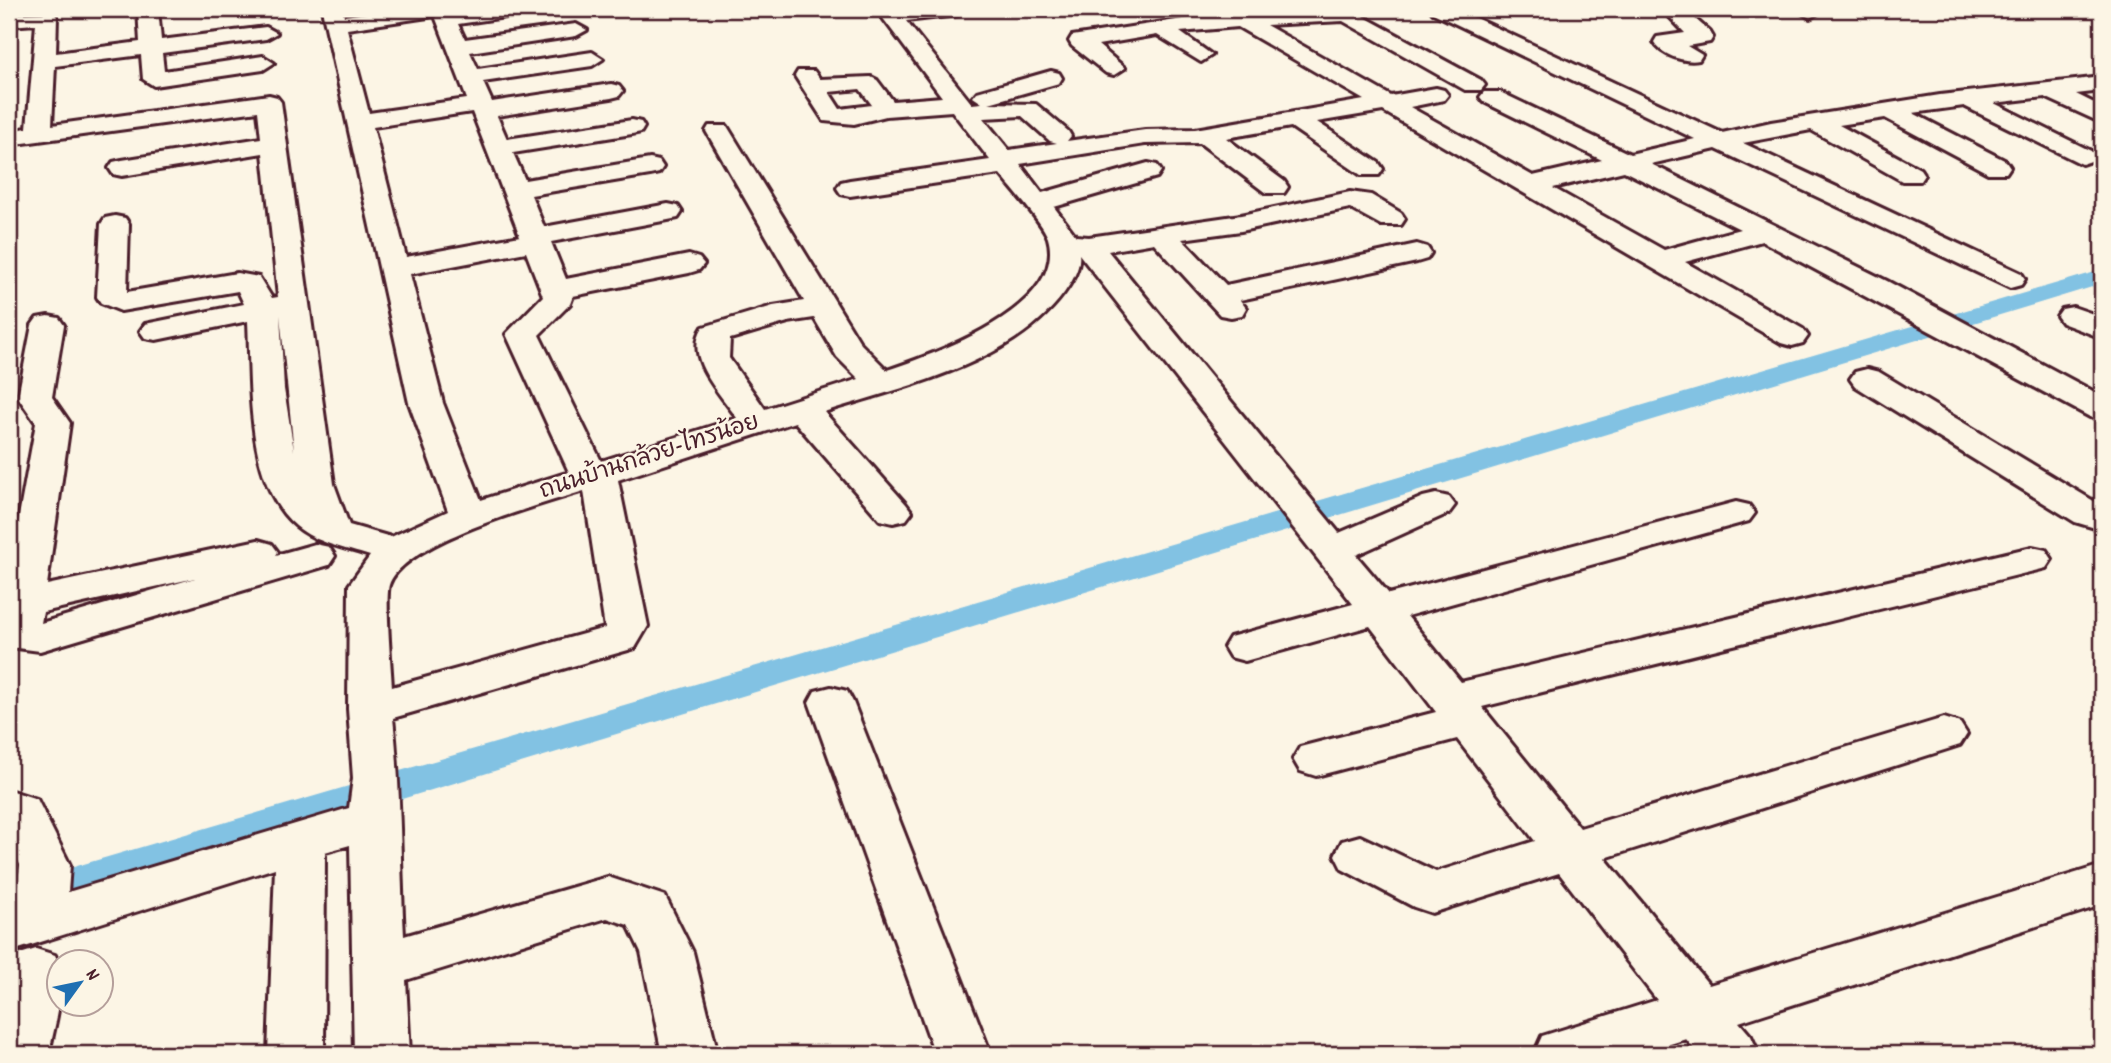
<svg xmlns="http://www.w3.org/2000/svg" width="2111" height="1063" font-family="Dekko,'Playpen Sans Thai',sans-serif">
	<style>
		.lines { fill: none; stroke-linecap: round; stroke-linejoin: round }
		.canal { fill: #82c2e3; fill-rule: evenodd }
		.minor-casing { stroke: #4a1f2b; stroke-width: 6 }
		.minor { fill: #fcf5e5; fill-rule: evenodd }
		.labels { text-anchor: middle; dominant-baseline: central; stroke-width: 5; stroke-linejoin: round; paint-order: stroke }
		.street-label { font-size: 23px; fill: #4a1f2b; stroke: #fcf5e5 }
	</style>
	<rect width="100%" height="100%" fill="#fcf5e5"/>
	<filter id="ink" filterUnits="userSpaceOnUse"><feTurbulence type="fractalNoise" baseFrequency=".0143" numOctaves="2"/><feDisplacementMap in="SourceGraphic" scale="14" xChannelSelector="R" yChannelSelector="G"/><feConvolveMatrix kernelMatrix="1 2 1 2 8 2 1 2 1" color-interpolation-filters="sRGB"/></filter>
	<g filter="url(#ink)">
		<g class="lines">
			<!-- canal -->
			<polygon class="canal" points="2102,270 2102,284 9,918 9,886"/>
			<defs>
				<g id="minor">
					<path d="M138,9H158L161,40L266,27L277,33L266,39L162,53L164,71L263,56L274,63L263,70L154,86L143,79L141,55L55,66L52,125L269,95L277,97L281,102L334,484L349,525L391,537L448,511L409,403L322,9H342L344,16L399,9H452L453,12L529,9L519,15L458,24L465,39L576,24L587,30L576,36L470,52L478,69L592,52L603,59L592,66L483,82L492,102L611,84L619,86L623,91L619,96L611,98L497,116L507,139L632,120L641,122L644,127L641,132L632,134L513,153L525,180L650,159L659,161L663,167L659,173L650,175L531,195L544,227L668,204L678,206L682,212L678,218L668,220L551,242L566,279L689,255L699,258L704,264L699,270L689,273L573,296L570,304L539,335L601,461L737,418C721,394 683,357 703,327L773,306L804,301L706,131L709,126H727L861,344L887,370C935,354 1068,307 1048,238C1044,224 1011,188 1000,174L850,196L841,194L837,188L841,182L850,180L990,160L952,111L886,116L854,124L824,121L795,76L798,71H814L820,79L871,77L877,80L893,101L942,97L876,9H968L958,15L906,21L972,104L982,103L973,97L977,92L1051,71L1059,73L1062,78L1059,83L989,103L1036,104L1068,131L1071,136L1067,141L1145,130L1195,129L1364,100L1238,27L1180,32L1212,55L1201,62L1157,35L1098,45L1125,68L1114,75L1106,73L1072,46L1069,41L1072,36L1196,17L1344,9L1357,13L1481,80L1485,85L1481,90H1465L1343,21L1266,25L1391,96L1436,88L1444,90L1448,95L1444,100L1410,107L1533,176L1602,160L1484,102L1480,97L1484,92H1500L1630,154L1695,139L1433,13L1430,9H1456L1722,133L1771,122L1940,95L2102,77V91L2076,94L2102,107V123L2045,97L1994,103L2091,151L2095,156L2091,161L2082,164L1964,106L1913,113L2006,161L2010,167L2006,173H1988L1885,118L1839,125L1920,169L1924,175L1920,181H1902L1811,130L1743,143L2021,273L2025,279L2021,285L2010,288L1716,149L1651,164L1887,281L2102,396V420L2090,417L1762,241L1685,262L1803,329L1808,336L1803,343L1792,346L1781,343L1383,111L1317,122L1379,163L1383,169L1379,175H1361L1291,127L1226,138L1284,181L1288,187L1284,193H1266L1200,143L1145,144L1020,164L1042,193L1148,163L1157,165L1161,171L1157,177L1054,207L1076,236L1089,237L1241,215L1350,192L1371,195L1401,213L1405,219L1401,225H1381L1350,208L1241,231L1182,239L1226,285L1417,244L1427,247L1431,253L1427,259L1417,262L1240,300L1246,308L1242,315L1231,317L1220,315L1154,243L1108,251L1339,533L1423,497L1436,494L1449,497L1455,505L1449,513L1356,555L1389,594L1736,502L1749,505L1755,513L1749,521L1407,616L1461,682L2032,547L2046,550L2052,559L2046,568L1482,707L1580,828L1944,718L1960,723L1967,734L1960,745L1605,858L1709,985L2102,865V905L1739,1022L1751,1036L1759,1054H1698L1686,1039L1639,1054H1534L1542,1036L1657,1000L1559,873L1432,913L1414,907L1342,869L1335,855L1342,841L1360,836L1436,872L1535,841L1457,739L1316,776L1300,771L1293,759L1300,747L1436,712L1370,626L1245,661L1230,657L1224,647L1230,637L1353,604L1079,254C1081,267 1072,282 1064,293C1011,365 904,386 824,412L906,504L912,512L906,520L893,523L880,520L795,422L618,480L648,626L635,648L393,718C401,790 400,863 404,936L608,877L665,896L693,952L718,1054H662L641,952L628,925L607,918L406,980L410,1054H354L350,845L325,852L324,1054H268L275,868L9,952V910L15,908L20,865L9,840V790L37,799L70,865L68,892L349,808L353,778L348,709L349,585L370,556C345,548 316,543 296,526C245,484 251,381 248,321L156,340L145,338L140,331L145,324L244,304L238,291L121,311L101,303L97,297L101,224L105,218L115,216L125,218L129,224L127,292L237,273L259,277L272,298L278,297L263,153L122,176L113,174L109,168L113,162L122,160L261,138L258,111L9,145V131L27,128L36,24L9,26V14L54,13L57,17L56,53L140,42ZM435,16L467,99L369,113L347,29ZM860,89L872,105L840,109L829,92ZM472,112L520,236L406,257L373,127ZM1022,116L1050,141L1057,143L1009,150L983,118ZM1624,171L1740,229L1664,250L1553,188ZM526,252L543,296L506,334L569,472L481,500L443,403L410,274ZM280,315L294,451L284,389ZM814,318L837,357L859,379L765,409L729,358L730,339L788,322ZM584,491L605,628L392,687C391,669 385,598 389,585C404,541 540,505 584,491Z"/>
					<path d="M1662,9H1684L1710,32L1713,37L1710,42L1687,46L1702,55L1699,60C1685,63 1661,55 1654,42L1657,37L1685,33Z"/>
					<polygon points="1795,9 1818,9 1820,12 1810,18"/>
					<polygon points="2073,307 2102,317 2102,338 2062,323 2057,316 2062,309"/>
					<path d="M48,316L59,318L64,325L52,397L70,423L47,585L258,540L272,544L278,552L276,555L315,544L329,547L335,556L329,565L40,651L9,647V571L36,423L18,397L32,325L37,318ZM195,578L41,623L43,612Z"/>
					<polygon points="1867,369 1879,372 2102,506 2102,530 2075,522 1855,386 1850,379 1855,372"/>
					<polygon points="831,687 847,691 853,702 991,1054 935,1054 809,702 815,691"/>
					<path d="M36,949L55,955C69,983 54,1025 49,1054H9V973L17,955Z"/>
				</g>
			</defs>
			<!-- minor casing -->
			<use href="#minor" class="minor-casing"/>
			<!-- minor -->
			<use href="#minor" class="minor"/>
		</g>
	</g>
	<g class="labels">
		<!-- street labels -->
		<g class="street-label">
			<text transform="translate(650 458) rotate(-18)">ถนนบ้านกล้วย-ไทรน้อย</text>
		</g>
	</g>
	<!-- margin -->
	<rect width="2111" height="1063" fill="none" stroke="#fcf5e5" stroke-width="35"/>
	<rect x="18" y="18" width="2076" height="1028" fill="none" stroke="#4a1f2b" stroke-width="2.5" filter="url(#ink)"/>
	<!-- north arrow -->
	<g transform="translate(80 983) rotate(57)"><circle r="33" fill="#fcf5e5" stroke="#b59f9b" stroke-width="2"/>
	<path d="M0-5L12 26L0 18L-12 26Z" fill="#1f6fb2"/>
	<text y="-10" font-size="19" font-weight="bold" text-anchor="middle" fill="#4a1f2b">N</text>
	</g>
</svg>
